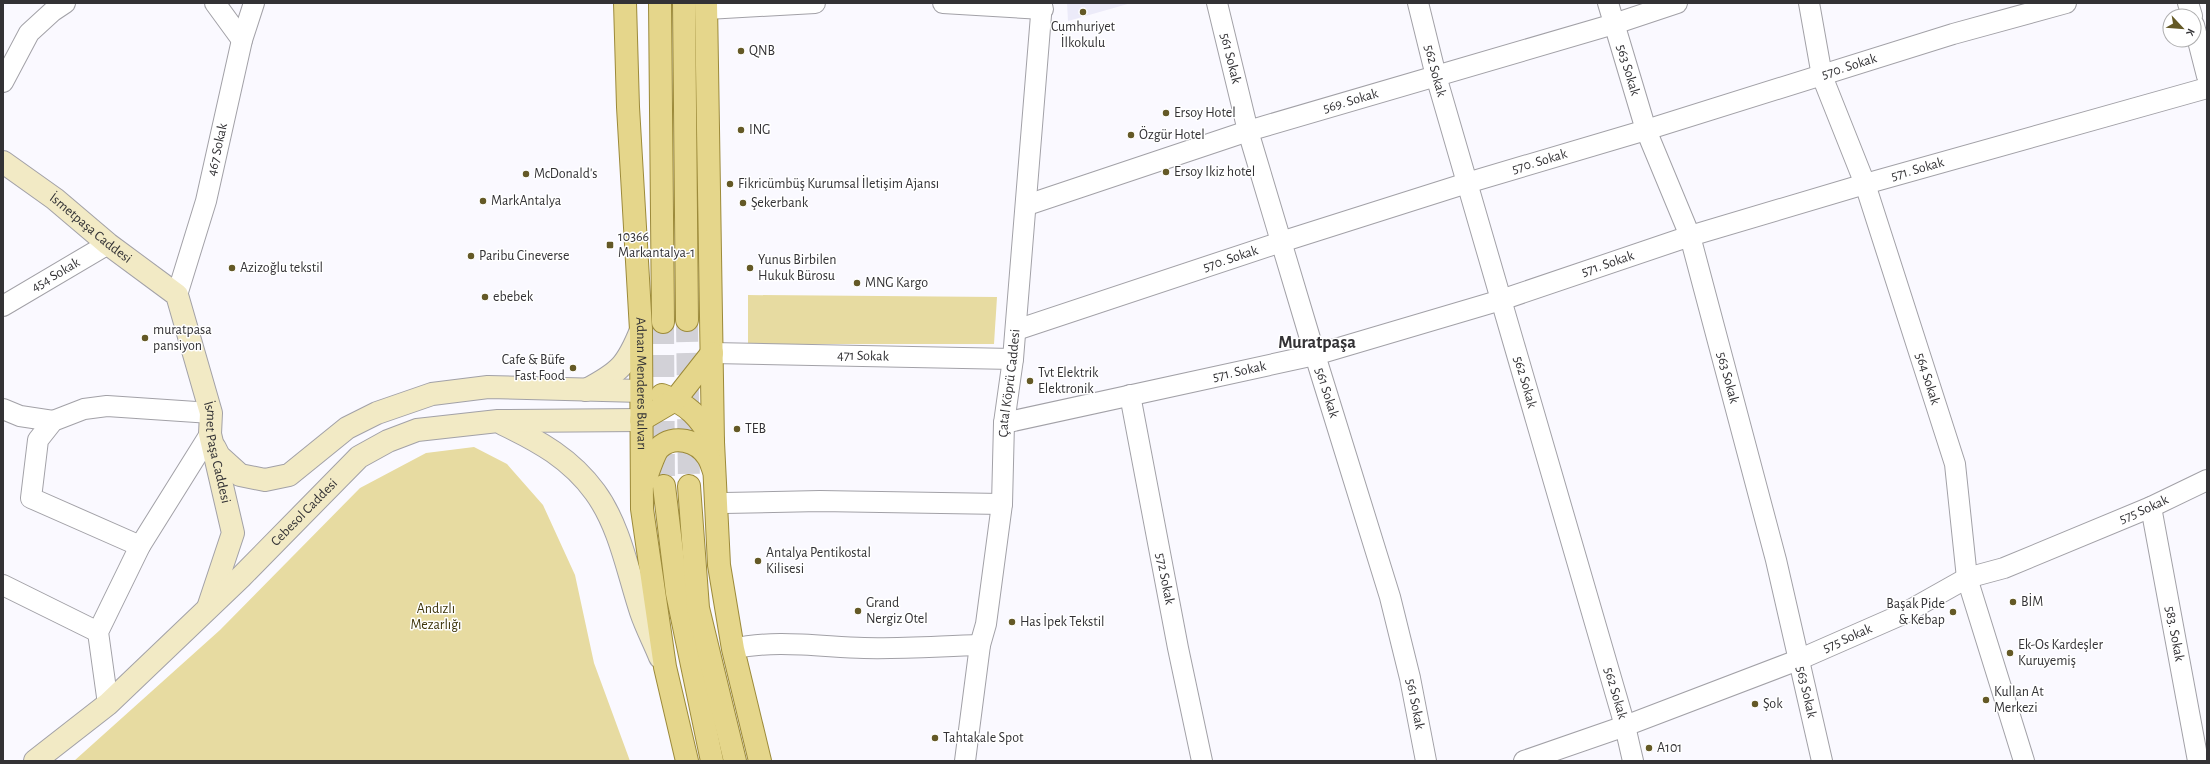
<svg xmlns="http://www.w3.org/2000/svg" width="2210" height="764" font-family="'Alegreya Sans',sans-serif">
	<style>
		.built { fill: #ecebf9 }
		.green { fill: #e7dba1 }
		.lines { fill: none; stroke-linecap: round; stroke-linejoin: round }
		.primary-tunnel { stroke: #d2d1d7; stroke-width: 22; stroke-dasharray: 22 11; stroke-linecap: butt }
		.street-casing { stroke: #a2a1a7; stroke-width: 22 }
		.secondary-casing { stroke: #a2a1a7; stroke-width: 24 }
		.primary-casing { stroke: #9c8a3a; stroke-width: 24 }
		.street { stroke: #fff; stroke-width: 20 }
		.secondary { stroke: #f2eac5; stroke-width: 22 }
		.primary { stroke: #e5d68b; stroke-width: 22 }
		.poi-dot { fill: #645926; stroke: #fff; stroke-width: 1.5 }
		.labels { text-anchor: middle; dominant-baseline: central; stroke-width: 3; stroke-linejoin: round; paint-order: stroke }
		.poi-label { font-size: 14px; fill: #333235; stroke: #fff; text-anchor: start }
		.street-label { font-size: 14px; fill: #333235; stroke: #fff }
		.park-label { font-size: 14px; fill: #3e350a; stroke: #fff }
		.district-label { font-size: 18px; font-weight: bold; fill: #333235; stroke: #fff }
	</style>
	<rect width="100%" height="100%" fill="#faf9ff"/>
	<!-- built -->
	<polygon class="built" points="1067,3 1131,3 1068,21"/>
	<!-- green -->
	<g class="green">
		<polygon points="748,295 997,297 994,344 748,344"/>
		<polygon points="474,447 507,464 543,505 575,575 594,663 630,761 74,761 220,630 360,488 426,453"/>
	</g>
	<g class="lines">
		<!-- primary-tunnel -->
		<g class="primary-tunnel">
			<polyline points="687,320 689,486"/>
			<polyline points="663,322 664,486"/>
		</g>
		<defs>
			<g id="street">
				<polyline points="215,3 242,40"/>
				<polyline points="943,3 1043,9"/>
				<path id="s1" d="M1217,3L1248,131L1315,355L1390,597L1410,678L1426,761"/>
				<path id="s2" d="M1418,3L1436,76L1625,726L1633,761"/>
				<path id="s3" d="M1608,3L1646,130L1690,236L1776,560L1822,761"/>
				<path id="s4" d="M1809,3L1822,76L1865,184L1955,464L1967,578L2024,761"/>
				<polyline points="2188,3 2192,16"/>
				<polyline points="707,9 815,3"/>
				<polyline points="2194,25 2207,76"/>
				<polyline points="3,82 29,33 53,11 65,3"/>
				<path id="s5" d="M1027,205L1248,131L1614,24L1677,3"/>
				<path id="s6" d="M177,295L206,201L242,40L254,3"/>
				<path id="s7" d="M3,306L108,244"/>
				<path id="s8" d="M1016,330L1281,242L1467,183L1646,130L1953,34L2066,3"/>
				<path id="s9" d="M712,353L1013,359"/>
				<path id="s10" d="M1130,395L1178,648L1202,761"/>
				<polyline points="3,409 20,416 53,421"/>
				<path id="s11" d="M1004,423L1315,355L1501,300L1690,236L1865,184L2207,88"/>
				<polyline points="724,503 820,501 1002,504"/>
				<path id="s12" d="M2151,507L2198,761"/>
				<polyline points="140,546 31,498 38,440 53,421 84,409 107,406 211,413"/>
				<polyline points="3,585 98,632"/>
				<path d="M733,649C773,639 824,647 864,648C903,649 941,646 980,645"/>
				<polyline points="108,704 98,632 140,546 210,434"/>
				<path id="s13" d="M965,761L980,645L986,624L1002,504L1004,423L1013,359L1042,3"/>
				<path id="s14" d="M1524,761L1625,726L1798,660L1903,614L1967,578L2004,568L2151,507L2207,480"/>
			</g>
			<g id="secondary">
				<path id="s15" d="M3,162L55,199L108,244L177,295L211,413L210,434L233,533L209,605"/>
				<path d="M586,390C620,372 627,365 641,330"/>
				<path d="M503,424C539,441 571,459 595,492C620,526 628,573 641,612C646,627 654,642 660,657"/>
				<polyline points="215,448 219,456 240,475 265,480 289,475 347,428 377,413 432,394 488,387 641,391"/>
				<path id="s16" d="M35,761L108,704L241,577L359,457L388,441L417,430L498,421L641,420"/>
			</g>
			<g id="primary">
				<path id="s17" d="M625,3L628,107L641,330L642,509L665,667L687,761"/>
				<polyline points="660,3 663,322"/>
				<polyline points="684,3 687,320"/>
				<polyline points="706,3 713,442 719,565 733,649 760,761"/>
				<path d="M662,395C688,404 700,417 713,441"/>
				<polyline points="641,420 675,400 712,353"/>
				<path d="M645,480C648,473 654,453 659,448C673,434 698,440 708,457C711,461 712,467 714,471"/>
				<polyline points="664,486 677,593 712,761"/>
				<polyline points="689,486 698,608 735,761"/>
			</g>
		</defs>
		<!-- street casing -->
		<use href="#street" class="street-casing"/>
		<!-- secondary casing -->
		<use href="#secondary" class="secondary-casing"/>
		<!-- primary casing -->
		<use href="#primary" class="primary-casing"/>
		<!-- street -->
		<use href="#street" class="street"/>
		<!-- secondary -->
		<use href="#secondary" class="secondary"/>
		<!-- primary -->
		<use href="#primary" class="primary"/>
	</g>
	<!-- markers -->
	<g class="poi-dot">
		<circle cx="1083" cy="12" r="4"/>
		<circle cx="741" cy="51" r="4"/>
		<circle cx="1166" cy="113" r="4"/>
		<circle cx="741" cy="130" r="4"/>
		<circle cx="1131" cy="135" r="4"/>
		<circle cx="1166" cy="172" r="4"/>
		<circle cx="526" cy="174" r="4"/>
		<circle cx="730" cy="184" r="4"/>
		<circle cx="483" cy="201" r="4"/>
		<circle cx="743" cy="203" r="4"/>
		<rect x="606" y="241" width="8" height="8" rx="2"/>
		<circle cx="471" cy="256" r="4"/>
		<circle cx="232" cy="268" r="4"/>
		<circle cx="750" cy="268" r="4"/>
		<circle cx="857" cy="283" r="4"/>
		<circle cx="485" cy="297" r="4"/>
		<circle cx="145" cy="338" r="4"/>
		<circle cx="573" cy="368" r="4"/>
		<circle cx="1030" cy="381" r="4"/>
		<circle cx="737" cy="429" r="4"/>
		<circle cx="758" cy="561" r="4"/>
		<circle cx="2013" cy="602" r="4"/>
		<circle cx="858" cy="611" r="4"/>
		<circle cx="1953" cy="612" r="4"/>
		<circle cx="1012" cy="622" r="4"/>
		<circle cx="2010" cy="653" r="4"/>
		<circle cx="1986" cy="700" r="4"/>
		<circle cx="1755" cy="704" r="4"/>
		<circle cx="935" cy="738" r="4"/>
		<circle cx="1649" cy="748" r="4"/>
	</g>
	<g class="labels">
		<!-- poi labels -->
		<g class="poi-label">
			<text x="1083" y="27" text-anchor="middle">Cumhuriyet<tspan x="1083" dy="16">İlkokulu</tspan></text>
			<text x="749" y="51">QNB</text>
			<text x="1174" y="113">Ersoy Hotel</text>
			<text x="749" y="130">ING</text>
			<text x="1139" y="135">Özgür Hotel</text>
			<text x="1174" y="172">Ersoy Ikiz hotel</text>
			<text x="534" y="174">McDonald's</text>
			<text x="738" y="184">Fikricümbüş Kurumsal İletişim Ajansı</text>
			<text x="491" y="201">MarkAntalya</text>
			<text x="751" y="203">Şekerbank</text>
			<text x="618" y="237">10366<tspan x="618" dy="16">Markantalya-1</tspan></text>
			<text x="479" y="256">Paribu Cineverse</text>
			<text x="758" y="260">Yunus Birbilen<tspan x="758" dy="16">Hukuk Bürosu</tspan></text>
			<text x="240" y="268">Azizoğlu tekstil</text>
			<text x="865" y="283">MNG Kargo</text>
			<text x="493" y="297">ebebek</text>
			<text x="153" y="330">muratpasa<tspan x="153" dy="16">pansiyon</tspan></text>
			<text x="565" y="360" text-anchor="end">Cafe &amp; Büfe<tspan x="565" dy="16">Fast Food</tspan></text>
			<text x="1038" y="373">Tvt Elektrik<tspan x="1038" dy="16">Elektronik</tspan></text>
			<text x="745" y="429">TEB</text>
			<text x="766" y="553">Antalya Pentikostal<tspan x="766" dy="16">Kilisesi</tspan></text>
			<text x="2021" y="602">BİM</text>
			<text x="866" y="603">Grand<tspan x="866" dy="16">Nergiz Otel</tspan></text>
			<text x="1945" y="604" text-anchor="end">Başak Pide<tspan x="1945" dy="16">&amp; Kebap</tspan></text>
			<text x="1020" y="622">Has İpek Tekstil</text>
			<text x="2018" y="645">Ek-Os Kardeşler<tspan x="2018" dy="16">Kuruyemiş</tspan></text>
			<text x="1994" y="692">Kullan At<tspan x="1994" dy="16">Merkezi</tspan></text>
			<text x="1763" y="704">Şok</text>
			<text x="943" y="738">Tahtakale Spot</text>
			<text x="1657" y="748">A101</text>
		</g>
		<!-- street labels -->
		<g class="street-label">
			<text stroke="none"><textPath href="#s1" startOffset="57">561 Sokak</textPath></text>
			<text stroke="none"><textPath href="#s8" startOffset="874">570. Sokak</textPath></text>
			<text stroke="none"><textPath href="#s3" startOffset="70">563 Sokak</textPath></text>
			<text stroke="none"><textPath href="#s2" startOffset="70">562 Sokak</textPath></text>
			<text stroke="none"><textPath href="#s5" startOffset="340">569. Sokak</textPath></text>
			<text stroke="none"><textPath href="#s6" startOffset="151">467 Sokak</textPath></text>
			<text stroke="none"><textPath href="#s8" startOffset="550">570. Sokak</textPath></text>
			<text stroke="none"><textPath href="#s11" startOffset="949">571. Sokak</textPath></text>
			<text stroke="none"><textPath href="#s15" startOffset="110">İsmetpaşa Caddesi</textPath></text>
			<text stroke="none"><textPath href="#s8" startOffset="226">570. Sokak</textPath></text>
			<text stroke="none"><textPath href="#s11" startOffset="625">571. Sokak</textPath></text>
			<text stroke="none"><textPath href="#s7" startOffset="61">454 Sokak</textPath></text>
			<text stroke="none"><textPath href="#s9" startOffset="151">471 Sokak</textPath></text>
			<text stroke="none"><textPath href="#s11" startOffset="241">571. Sokak</textPath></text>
			<text stroke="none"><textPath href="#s3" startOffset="394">563 Sokak</textPath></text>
			<text stroke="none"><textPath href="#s4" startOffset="395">564 Sokak</textPath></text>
			<text stroke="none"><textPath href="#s2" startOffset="394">562 Sokak</textPath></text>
			<text stroke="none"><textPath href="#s13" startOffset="381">Çatal Köprü Caddesi</textPath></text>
			<text stroke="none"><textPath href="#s17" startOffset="381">Adnan Menderes Bulvarı</textPath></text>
			<text stroke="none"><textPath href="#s1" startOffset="405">561 Sokak</textPath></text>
			<text stroke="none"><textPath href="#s15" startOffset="382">İsmet Paşa Caddesi</textPath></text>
			<text stroke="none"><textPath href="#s14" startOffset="670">575 Sokak</textPath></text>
			<text stroke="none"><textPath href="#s16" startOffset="367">Cebesol Caddesi</textPath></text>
			<text stroke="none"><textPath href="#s10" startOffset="187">572 Sokak</textPath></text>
			<text stroke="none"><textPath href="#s12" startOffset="129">583. Sokak</textPath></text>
			<text stroke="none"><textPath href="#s14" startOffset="346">575 Sokak</textPath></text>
			<text stroke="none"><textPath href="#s3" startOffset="718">563 Sokak</textPath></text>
			<text stroke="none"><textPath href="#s2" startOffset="718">562 Sokak</textPath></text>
			<text stroke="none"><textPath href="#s1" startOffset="729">561 Sokak</textPath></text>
		</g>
		<!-- park labels -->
		<g class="park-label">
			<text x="436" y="609">Andızlı<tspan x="436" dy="16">Mezarlığı</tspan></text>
		</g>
		<!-- district labels -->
		<g class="district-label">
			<text x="1317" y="343">Muratpaşa</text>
		</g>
	</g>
	<!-- border -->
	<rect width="2210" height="764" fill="none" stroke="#333235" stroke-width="8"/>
	<!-- north arrow -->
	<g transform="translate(2182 28) rotate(116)"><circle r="19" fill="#ffffff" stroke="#adadae"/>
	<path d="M0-3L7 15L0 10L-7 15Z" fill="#645926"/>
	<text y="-6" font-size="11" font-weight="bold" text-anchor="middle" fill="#333235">K</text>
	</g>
</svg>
